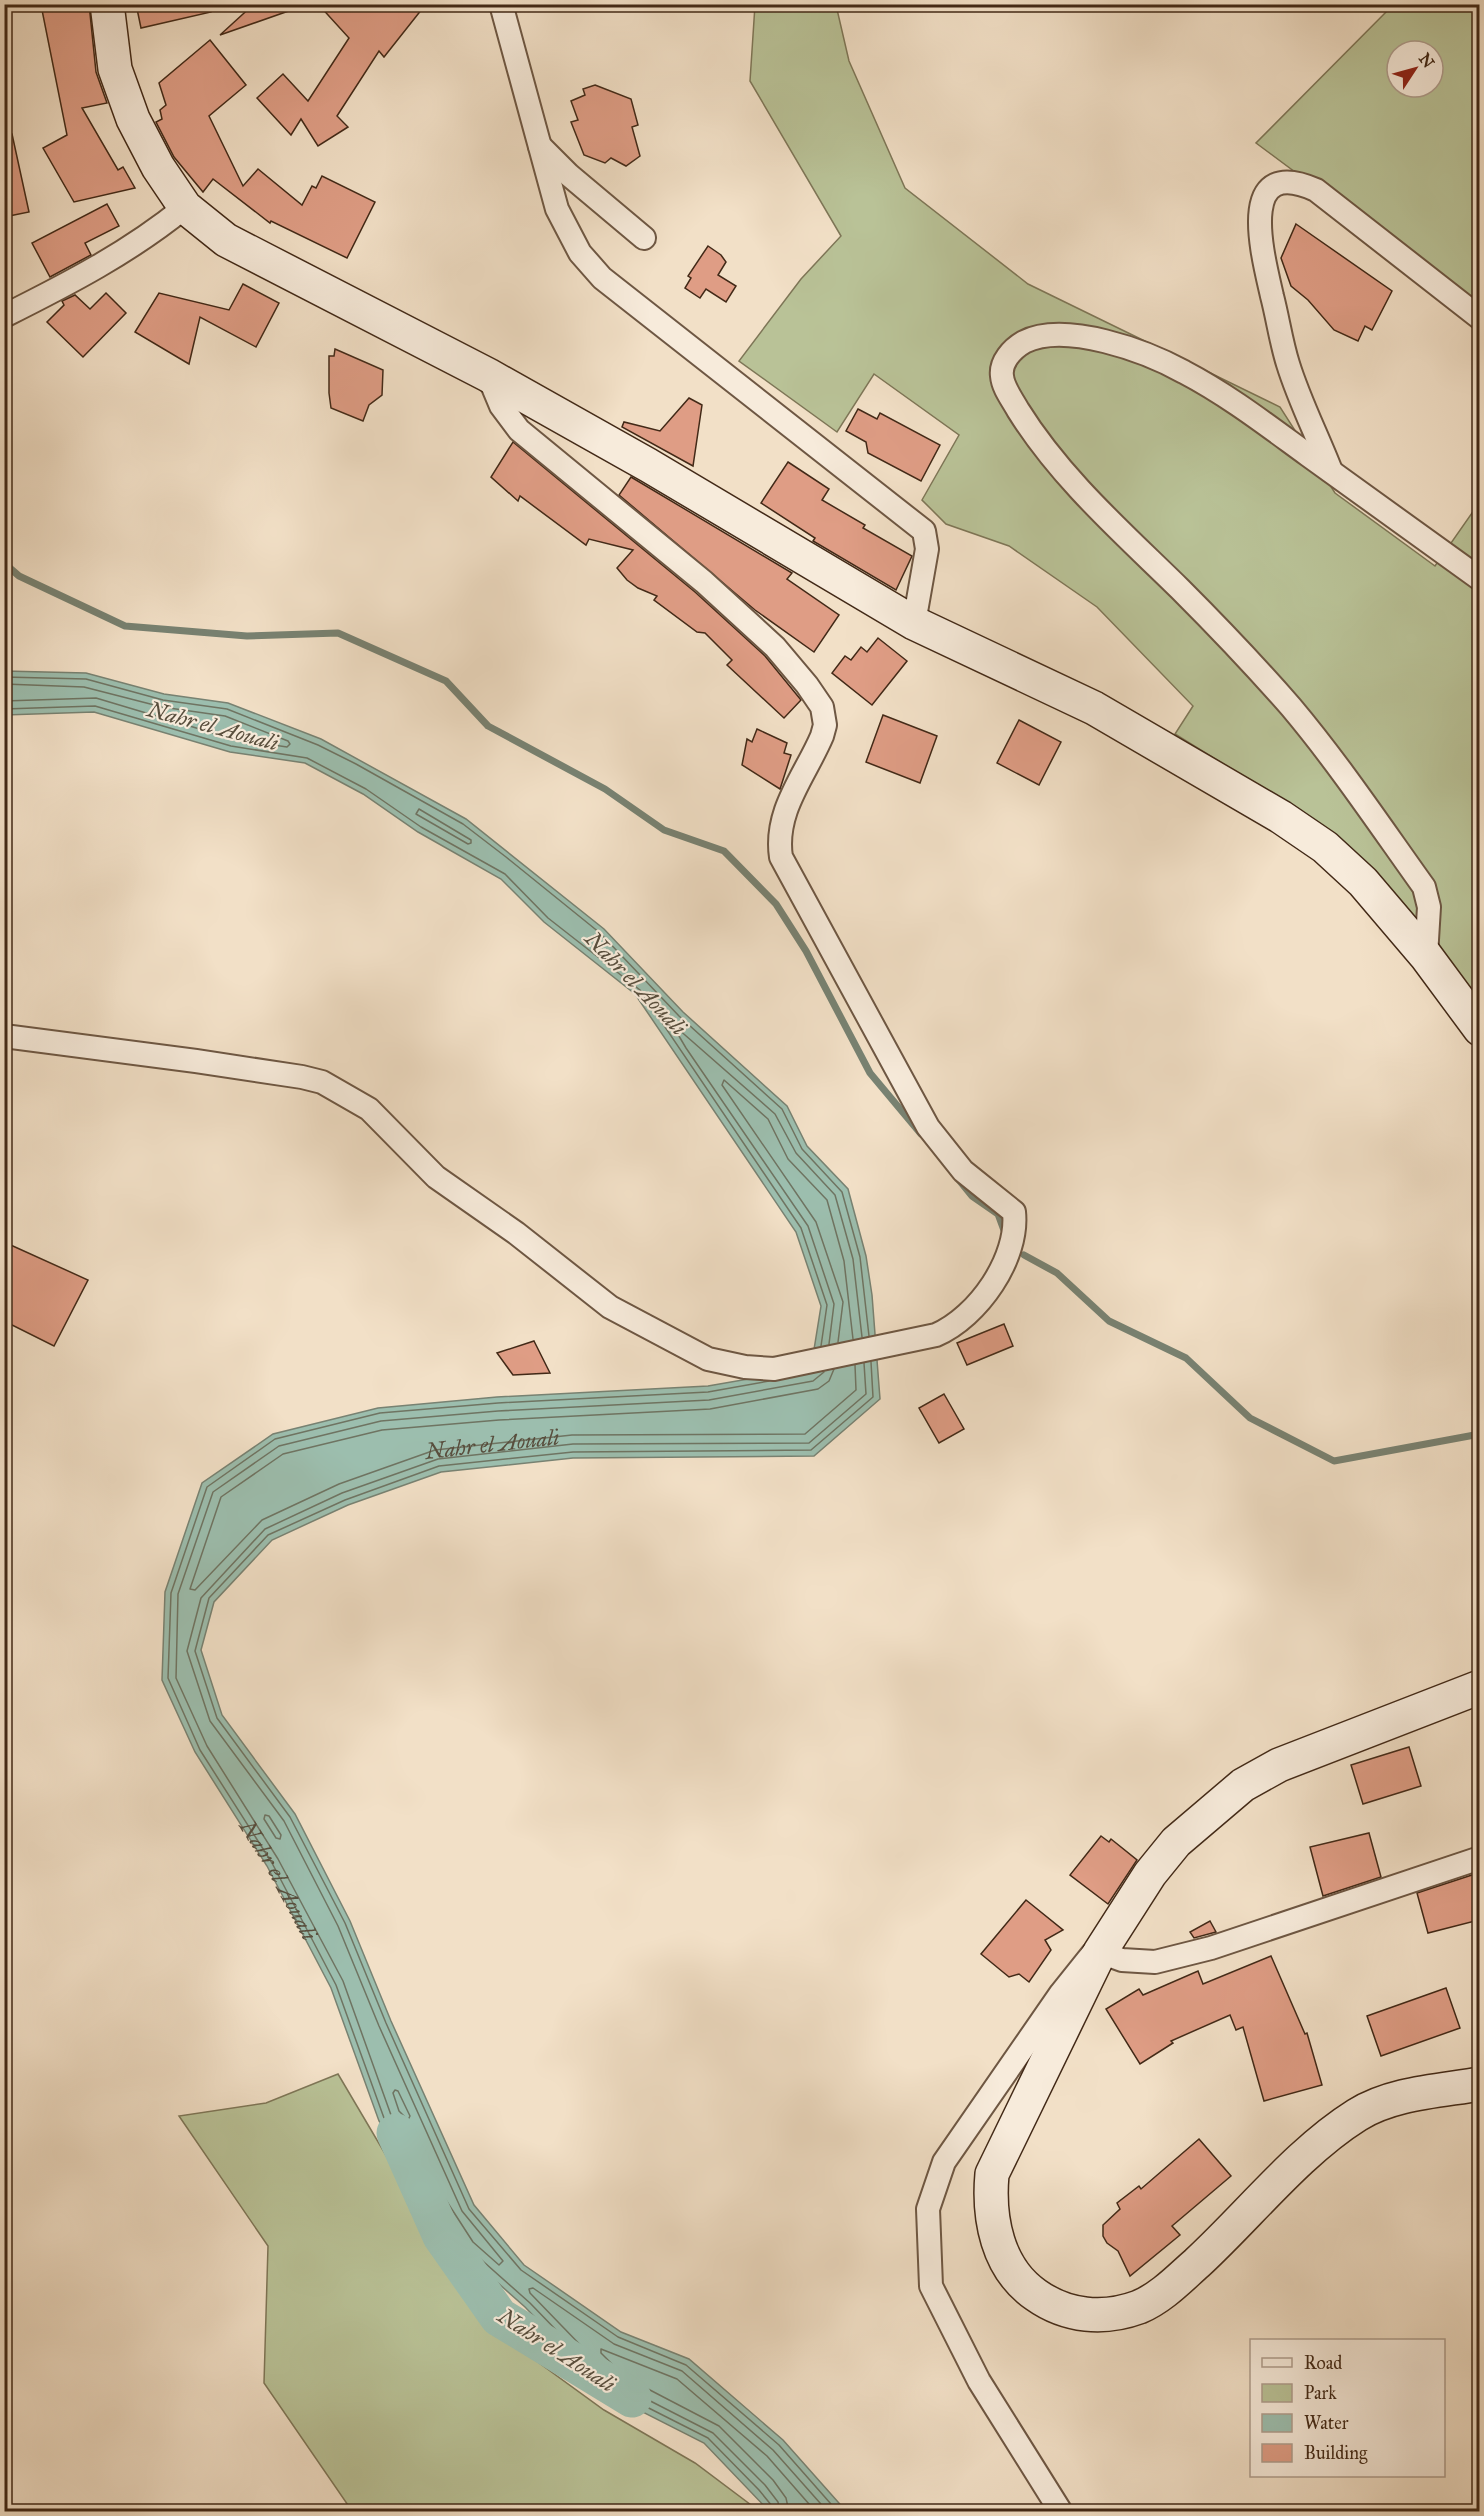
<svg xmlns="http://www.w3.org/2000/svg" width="1484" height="2516" font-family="'IM FELL Great Primer',serif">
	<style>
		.green { fill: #b9c297; stroke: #7e7657; stroke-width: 1.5; fill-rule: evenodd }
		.water { fill: #9cbeae; stroke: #788272; stroke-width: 1.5 }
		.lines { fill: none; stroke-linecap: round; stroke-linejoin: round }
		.shore { stroke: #6f7462; stroke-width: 1.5 }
		.stream { stroke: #788272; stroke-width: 7 }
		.river { stroke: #9cbeae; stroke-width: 39 }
		.building { fill: #df9d85; stroke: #422917; stroke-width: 1.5 }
		.street-casing { stroke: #6e5743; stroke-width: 26 }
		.secondary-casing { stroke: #422917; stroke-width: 36 }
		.street { stroke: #f7ebdb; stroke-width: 22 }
		.secondary { stroke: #f7ebdb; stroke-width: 33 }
		.labels { text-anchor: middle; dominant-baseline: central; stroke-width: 4.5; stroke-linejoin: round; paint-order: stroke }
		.water-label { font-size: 22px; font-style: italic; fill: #584e3d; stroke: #f7ebdb }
	</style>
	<rect width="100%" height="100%" fill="#f2e0c7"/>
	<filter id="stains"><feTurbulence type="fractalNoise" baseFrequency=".00333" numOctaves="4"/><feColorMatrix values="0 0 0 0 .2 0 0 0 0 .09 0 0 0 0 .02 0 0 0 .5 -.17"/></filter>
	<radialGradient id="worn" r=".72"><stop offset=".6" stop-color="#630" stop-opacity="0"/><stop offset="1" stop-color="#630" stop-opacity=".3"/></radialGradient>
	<!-- green -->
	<g class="green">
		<path d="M755,5H836L849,61L905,188L1028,284L1280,407L1335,493L1435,566L1479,503V1007C1452,970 1426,928 1395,894C1333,826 1251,782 1175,734L1193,706L1097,607L1009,546L946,524L922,500L959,435L874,374L837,432L739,361L801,279L841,236L750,81Z"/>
		<path d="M1393,5H1479V309L1256,143ZM1397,51H1433V87H1397Z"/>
		<polygon points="338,2074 449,2262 502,2336 604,2410 695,2463 759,2511 352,2511 264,2383 268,2246 179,2116 266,2103"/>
	</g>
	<!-- water -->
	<polygon class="water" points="4,671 86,673 164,694 228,703 321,739 466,819 604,929 683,1012 787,1106 807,1146 848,1189 866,1256 872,1295 880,1399 814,1456 573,1458 441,1472 348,1505 272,1540 214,1602 201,1650 222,1715 295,1814 350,1921 391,2021 474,2205 524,2265 621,2332 689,2359 783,2440 846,2511 769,2511 704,2443 611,2396 525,2307 462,2251 379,2121 331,1988 267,1866 195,1752 162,1680 165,1592 202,1483 273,1434 378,1408 497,1397 708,1386 811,1368 821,1306 796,1232 635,994 544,922 501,879 418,832 363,794 305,763 230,752 94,712 5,715"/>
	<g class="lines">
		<!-- shore -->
		<g class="shore">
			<polyline points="4,677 86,679 163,700 227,709 318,745 356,764 463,824 506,857 600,933 679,1016 782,1109 802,1149 842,1192 860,1257 869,1336"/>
			<polyline points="4,684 84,687 162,707 225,716 288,741 290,744 287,747 233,739 96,698 4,701"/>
			<polyline points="4,709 95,706 231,746 307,758 366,789 421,827 505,874 548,918 640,990 801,1228 827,1305 821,1346"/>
			<polygon points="419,809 471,840 471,843 468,844 416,814"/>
			<polyline points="838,1342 843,1302 816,1222 722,1085 724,1080 768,1119 788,1159 827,1200 844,1261 853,1339"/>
			<polyline points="829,1344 834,1304 808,1226 686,1048 676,1031 677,1028 775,1114 796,1153 835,1195 853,1259 862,1337"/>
			<path id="s1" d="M834,1369L829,1381L818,1389L710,1409L499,1420L382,1430L283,1454L221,1497L190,1589L195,1590L262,1520L339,1484L435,1450L572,1435L805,1434L856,1390L855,1365"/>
			<polyline points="824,1372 813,1381 709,1400 498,1411 381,1421 279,1446 213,1492 178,1594 176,1678 207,1746 278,1859 343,1981 391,2115 473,2242 499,2265 503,2261 462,2211 379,2026 338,1926 284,1821 210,1721 187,1651 201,1598 265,1529 342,1493 438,1459 573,1444 809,1443 866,1394 864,1363"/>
			<path id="s2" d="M769,1381L708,1392L498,1403L380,1413L275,1439L207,1487L171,1593L168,1678L200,1750L272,1863L336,1985L384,2118L467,2247L530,2303L615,2391L708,2438L759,2490L772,2506L773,2512"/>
			<polygon points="265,1815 269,1816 281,1835 280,1839 276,1838 264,1819"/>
			<polygon points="395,2090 398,2091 410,2116 408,2120 399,2111 393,2093"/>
			<polyline points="780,2512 778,2502 765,2485 713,2433 619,2385 530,2293 529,2289 533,2288 614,2344 682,2371 773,2450 828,2512"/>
			<polyline points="789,2512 786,2498 773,2480 719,2426 625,2377 601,2353 601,2349 677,2379 767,2456 816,2512"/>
			<polyline points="838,2512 779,2445 686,2365 618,2337 521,2270 469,2209 386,2023 345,1923 290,1817 217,1718 195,1651 209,1598 268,1535 345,1500 439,1466 573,1452 811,1450 873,1397 871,1362"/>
		</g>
		<!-- stream -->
		<g class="stream">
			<polyline points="4,563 19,576 125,626 247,636 338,633 446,681 488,726 605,789 664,830 724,851 776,904 806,951 870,1073 921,1134"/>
			<polyline points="959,1180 972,1196 998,1214 1005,1233"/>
			<polyline points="1024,1255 1057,1273 1109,1321 1186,1358 1250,1418 1334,1461 1480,1434"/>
		</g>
		<!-- river -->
		<polyline class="river" points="396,2133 442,2236 499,2317 632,2398"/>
	</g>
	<!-- building -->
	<g class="building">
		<polygon points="72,4 89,4 96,72 107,103 82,108 118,170 123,167 135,188 74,202 43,148 67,135 42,10"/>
		<polygon points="136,4 211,4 211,12 141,28"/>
		<polygon points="254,4 299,4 300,7 220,35"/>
		<polygon points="318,4 426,4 384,57 379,51 337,116 348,127 318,146 301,119 291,135 257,98 283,74 308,101 349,38"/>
		<polygon points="210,40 246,85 209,116 243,186 258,169 302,205 312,186 316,188 322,176 375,202 347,258 271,221 270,223 213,179 203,192 174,157 156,122 162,119 160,110 166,105 159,83"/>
		<polygon points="595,85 631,99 638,125 632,127 640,156 626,166 611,158 605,163 584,155 571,122 578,120 571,101 585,95 583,89"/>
		<polygon points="12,134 29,212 4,217 4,135"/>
		<polygon points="107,204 119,226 85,243 91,255 50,277 32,243"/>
		<polygon points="1296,224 1392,291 1372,330 1365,326 1358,341 1334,330 1308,300 1291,286 1281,258"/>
		<polygon points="708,246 721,255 726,262 718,275 736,286 726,302 706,289 700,298 685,288 691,278 688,276"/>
		<polygon points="243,284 279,303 256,347 200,317 189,364 135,332 159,293 229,310"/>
		<polygon points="106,293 126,313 83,357 47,322 64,305 62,301 75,295 90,309"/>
		<polygon points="335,349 383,370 382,395 369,405 363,421 331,408 329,393 329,356 334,356"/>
		<polygon points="689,398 702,405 693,466 622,427 624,422 660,431"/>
		<polygon points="858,409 877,419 880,413 940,445 921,481 868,453 866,442 846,431"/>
		<polygon points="513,442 695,592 765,656 801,700 784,718 727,665 732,660 705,633 697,632 654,600 657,596 638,588 627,580 617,568 633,550 589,539 586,545 520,496 518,501 491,477"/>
		<polygon points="788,462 829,489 822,500 865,525 863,528 912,556 896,590 813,541 815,538 761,503"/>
		<polygon points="631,477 792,573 787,579 839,615 814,652 755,610 619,495"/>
		<polygon points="878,638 907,661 872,705 832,673 845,656 851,660 861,647 867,652"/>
		<polygon points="883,715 937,736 920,783 866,762"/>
		<polygon points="1019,720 1061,742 1039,785 997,763"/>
		<polygon points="757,729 787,743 784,753 791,755 780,789 742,765 747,739 752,742"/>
		<polygon points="4,1242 88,1280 54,1346 4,1321"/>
		<polygon points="1004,1324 1013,1346 967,1365 957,1343"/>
		<polygon points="534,1341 550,1373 513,1375 497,1353"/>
		<polygon points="944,1394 964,1429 939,1443 919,1408"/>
		<polygon points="1409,1747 1421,1786 1363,1804 1351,1765"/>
		<polygon points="1369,1833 1381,1877 1323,1896 1310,1847"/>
		<polygon points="1101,1836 1109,1842 1111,1839 1137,1860 1108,1904 1070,1875"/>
		<polygon points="1475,1874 1479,1891 1479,1920 1428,1933 1417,1893"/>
		<polygon points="1026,1900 1063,1930 1045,1940 1051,1950 1029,1982 1019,1974 1009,1977 981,1954"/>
		<polygon points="1210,1921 1216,1932 1194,1938 1190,1932"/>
		<polygon points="1271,1956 1305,2034 1307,2033 1322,2085 1264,2101 1243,2027 1236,2030 1230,2015 1171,2041 1173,2043 1140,2064 1106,2009 1139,1989 1143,1995 1198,1971 1203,1984"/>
		<polygon points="1446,1988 1460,2028 1381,2056 1367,2016"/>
		<polygon points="1199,2139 1231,2176 1172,2226 1180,2235 1130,2276 1118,2251 1107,2243 1103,2236 1103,2225 1120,2209 1117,2203 1139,2186 1141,2189"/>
	</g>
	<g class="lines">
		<defs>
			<g id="street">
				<polyline points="501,4 557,209 580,253 602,278 924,531 927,549 914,623"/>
				<polyline points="540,146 569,175 644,238"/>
				<path d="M4,316C68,284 130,252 185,207"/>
				<path d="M1331,471C1317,435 1299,400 1288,364C1281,342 1278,319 1272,296C1263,256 1235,154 1316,190L1480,318"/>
				<path d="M1426,956L1429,907L1424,887C1381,827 1339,764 1291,707C1256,667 1218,627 1180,589C1123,533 1061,479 1018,410C1012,399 1003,388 1002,376C1000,362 1012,349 1024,342C1065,321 1146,351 1184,372C1228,395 1268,426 1308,455C1365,496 1422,537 1480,579"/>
				<path d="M4,1036L196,1061L302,1077L322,1082L369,1109L436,1177L516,1233L610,1307L708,1359L745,1367L774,1369L936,1335C978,1317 1019,1258 1014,1212L963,1171L928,1127L781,857C774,811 805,776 822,736L825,725L822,707L807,685L775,647L704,582L519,430L501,406L488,375"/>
				<polyline points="1061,2512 979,2381 931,2286 928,2209 944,2162 1061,1993 1093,1953 1100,1952 1122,1960 1155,1962 1211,1948 1480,1858"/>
			</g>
			<g id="secondary">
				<polyline points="107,4 115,69 133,119 158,167 185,207 226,240 488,375 648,465 914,623 1094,708 1281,817 1325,847 1363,882 1426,956 1480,1029"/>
				<path d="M1480,1687L1279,1765L1243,1785L1176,1842L1150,1874L1100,1952L992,2174C988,2218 997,2268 1036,2295C1067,2317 1104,2320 1139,2307C1161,2298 1180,2278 1197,2263C1249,2215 1298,2152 1357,2115C1392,2093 1439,2091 1480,2084"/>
			</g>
		</defs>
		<!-- street casing -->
		<use href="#street" class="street-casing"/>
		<!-- secondary casing -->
		<use href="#secondary" class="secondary-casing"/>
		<!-- street -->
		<use href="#street" class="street"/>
		<!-- secondary -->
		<use href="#secondary" class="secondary"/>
	</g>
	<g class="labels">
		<!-- water labels -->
		<g class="water-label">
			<text transform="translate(213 726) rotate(15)">Nahr el Aouali</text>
			<text transform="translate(636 983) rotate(46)">Nahr el Aouali</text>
			<text stroke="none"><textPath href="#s1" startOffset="1086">Nahr el Aouali</textPath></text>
			<text stroke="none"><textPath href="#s2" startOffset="1010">Nahr el Aouali</textPath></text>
			<text transform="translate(557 2350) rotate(33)">Nahr el Aouali</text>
		</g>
	</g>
	<!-- margin -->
	<rect width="1484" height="2516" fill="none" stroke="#f2e0c7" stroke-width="24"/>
	<rect x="6" y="6" width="1472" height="2504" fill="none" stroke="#422917" stroke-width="3"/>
	<rect x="12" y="12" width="1460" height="2492" fill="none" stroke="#422917" stroke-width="1.5"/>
	<!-- legend -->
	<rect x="1250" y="2339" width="195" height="138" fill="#f7ebdb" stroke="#af9d8d" stroke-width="1.5"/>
	<rect x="1262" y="2358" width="30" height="9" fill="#f7ebdb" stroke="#af9d8d" stroke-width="1.5"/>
	<text x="1304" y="2369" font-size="18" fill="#422917">Road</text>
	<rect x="1262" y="2384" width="30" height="18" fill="#b9c297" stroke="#af9d8d" stroke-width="1.5"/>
	<text x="1304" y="2399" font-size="18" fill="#422917">Park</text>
	<rect x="1262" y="2414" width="30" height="18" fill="#9cbeae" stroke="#af9d8d" stroke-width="1.5"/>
	<text x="1304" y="2429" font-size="18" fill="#422917">Water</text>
	<rect x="1262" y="2444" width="30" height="18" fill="#df9d85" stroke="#af9d8d" stroke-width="1.5"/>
	<text x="1304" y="2459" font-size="18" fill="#422917">Building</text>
	<!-- north arrow -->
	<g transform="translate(1415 69) rotate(54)"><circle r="28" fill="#f7ebdb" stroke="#af9d8d" stroke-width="1.5"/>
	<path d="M0-4.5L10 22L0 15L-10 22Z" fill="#8f2418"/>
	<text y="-9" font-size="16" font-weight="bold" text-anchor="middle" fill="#422917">N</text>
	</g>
	<rect width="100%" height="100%" filter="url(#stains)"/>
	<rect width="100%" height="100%" fill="url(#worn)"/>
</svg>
